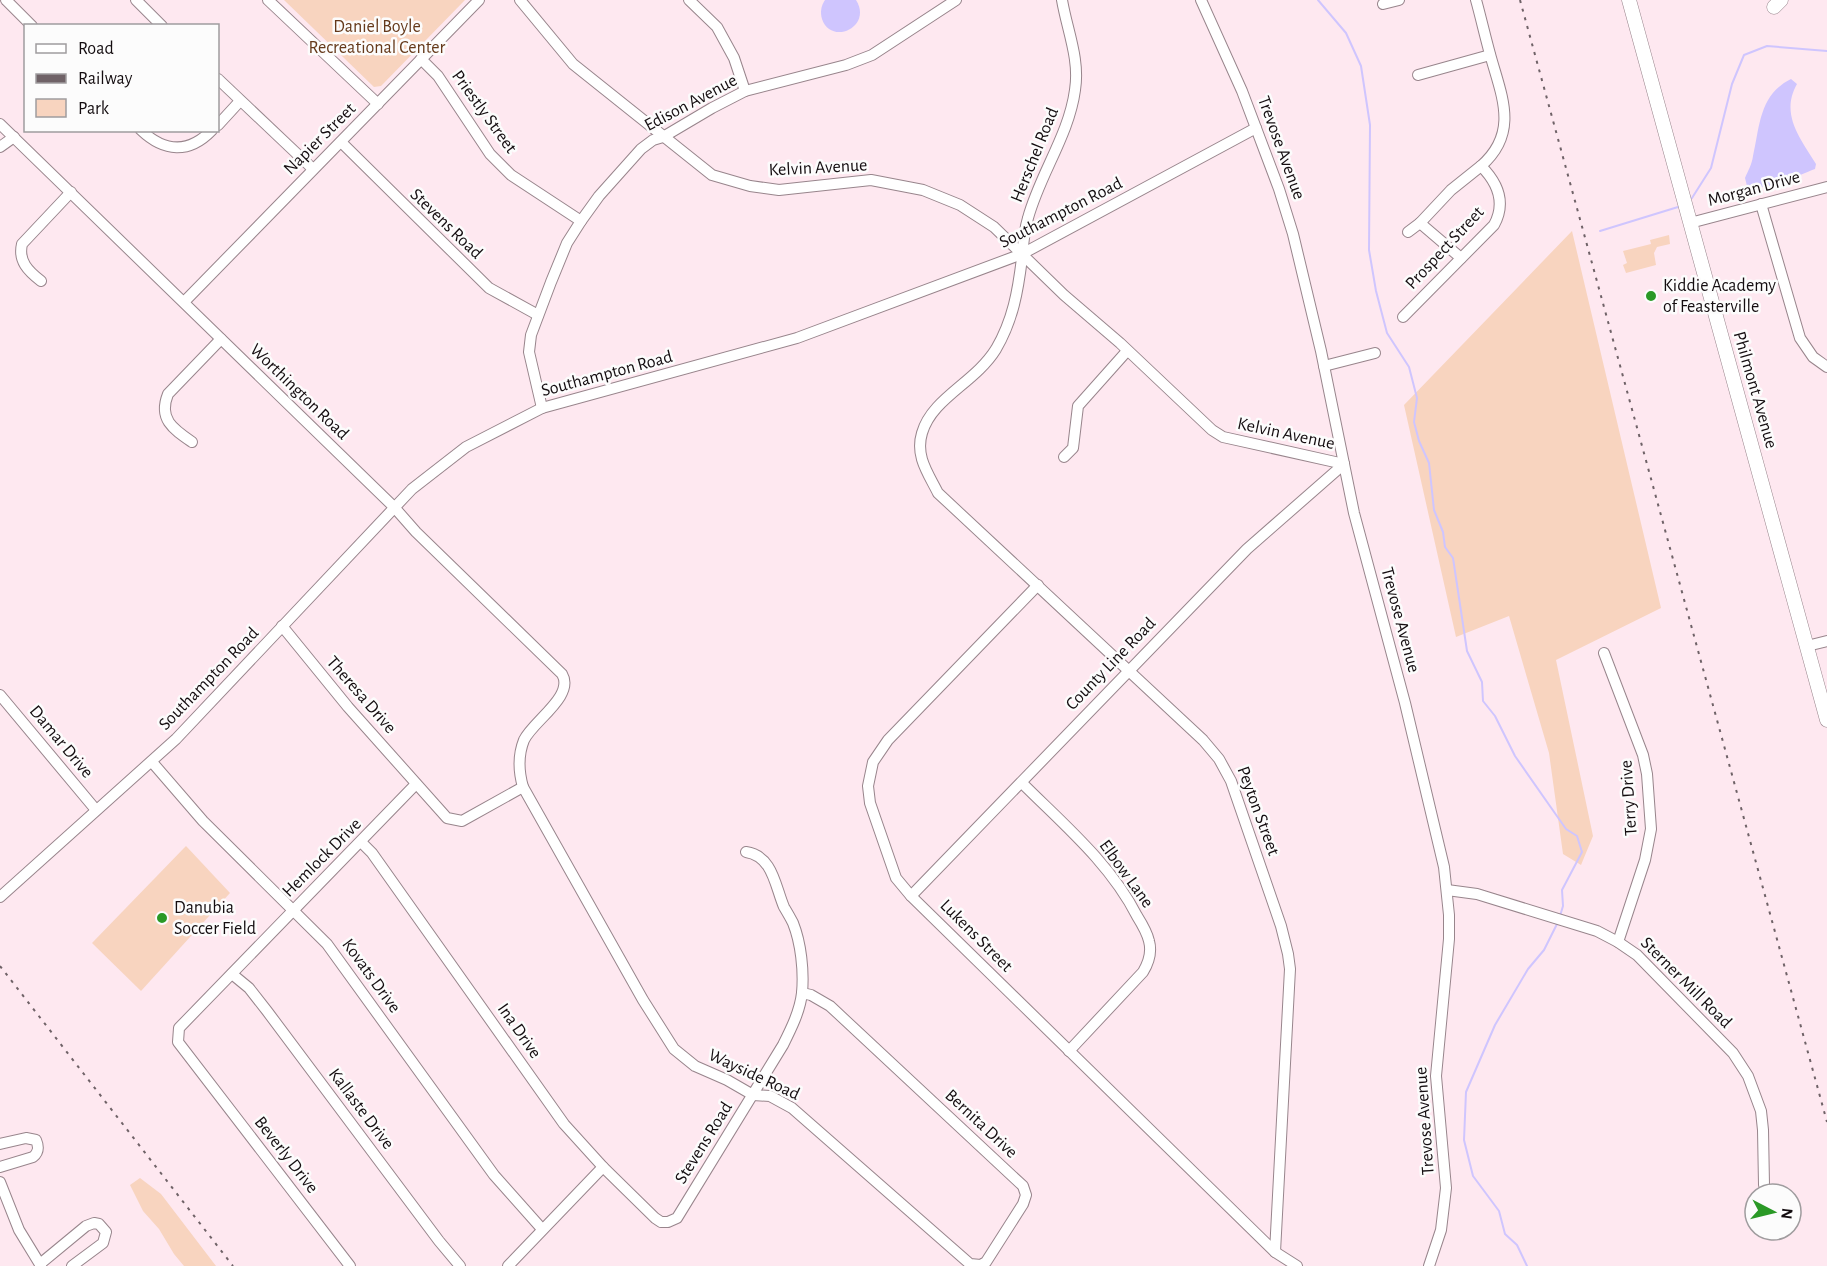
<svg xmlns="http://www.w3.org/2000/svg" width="1827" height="1266" font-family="'Alegreya Sans',sans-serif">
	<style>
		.green { fill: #f8d4bf }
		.water { fill: #cfc5fe }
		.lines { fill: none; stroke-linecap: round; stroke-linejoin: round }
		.stream { stroke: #cfc5fe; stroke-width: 2 }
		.minor-casing { stroke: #98858c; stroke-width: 12 }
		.major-casing { stroke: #98858c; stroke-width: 15 }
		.minor { stroke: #fff; stroke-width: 10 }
		.major { stroke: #fff; stroke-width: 14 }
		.rail { stroke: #6f6267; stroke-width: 2; stroke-dasharray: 3 6; stroke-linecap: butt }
		.poi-dot { fill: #2a9926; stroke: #fcfcfc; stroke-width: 2 }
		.labels { text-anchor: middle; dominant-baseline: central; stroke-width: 5; stroke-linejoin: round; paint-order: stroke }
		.park-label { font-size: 18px; fill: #65391a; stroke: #fcfcfc }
		.street-label { font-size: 18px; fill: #140d10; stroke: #fcfcfc }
		.poi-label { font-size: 18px; fill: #140d10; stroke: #fcfcfc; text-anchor: start }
	</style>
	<rect width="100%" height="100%" fill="#fee8f0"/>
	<!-- green -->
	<g class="green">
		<polygon points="284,0 465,0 381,86 374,87"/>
		<polygon points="1572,231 1661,608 1556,660 1593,836 1581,865 1563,854 1549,753 1509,616 1456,637 1404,405"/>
		<polygon points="1669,235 1670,244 1657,247 1654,253 1656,265 1626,273 1623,265 1627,263 1623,251 1651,244 1650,240"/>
		<polygon points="186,846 230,893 141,991 92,943"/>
		<polygon points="140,1178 161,1194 216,1266 184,1266 174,1254 159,1229 143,1211 130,1185"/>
	</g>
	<!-- water -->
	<g class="water">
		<path d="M825,0H856C873,27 831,46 822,19C820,12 821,6 825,0Z"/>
		<path d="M1791,79L1797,84C1780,114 1800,138 1816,164L1815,169C1799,175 1763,193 1747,186L1745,178C1748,171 1752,164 1753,156C1760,126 1759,95 1791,79Z"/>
	</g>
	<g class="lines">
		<!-- stream -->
		<g class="stream">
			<polyline points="1318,0 1346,33 1361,66 1370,125 1369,250 1376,291 1387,333 1409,367 1417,398 1414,422 1419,441 1429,463 1434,510 1443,532 1445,547 1453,558 1467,651 1482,682 1483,701 1495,716 1515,756 1566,829 1577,836 1582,852 1562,890 1563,906 1560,916"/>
			<polyline points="1692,198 1711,168 1732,84 1744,55 1767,46 1827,51"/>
			<polyline points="1600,231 1678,207"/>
			<polyline points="1527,1266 1517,1245 1505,1234 1499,1211 1473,1176 1464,1140 1466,1092 1495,1025 1528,969 1544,950 1557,924"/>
		</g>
		<defs>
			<g id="minor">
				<polyline points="6,0 32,26"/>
				<polyline points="136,0 162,26"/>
				<polyline points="268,0 378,104"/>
				<polyline points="520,0 573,64 712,175 750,186 779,190 871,180 923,190 960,205 994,227 1064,295 1120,343 1212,430 1223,437 1344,464"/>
				<polyline points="689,0 717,27 734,58 745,91"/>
				<path d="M1062,0C1067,30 1080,59 1075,90C1069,135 1040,174 1028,218C1024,231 1023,244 1022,258C1018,291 1013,320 996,349C975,383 932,398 922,433C915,456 928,473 938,493L1203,740L1219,759L1231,781L1281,926L1288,954L1290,969L1275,1252"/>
				<polyline points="1201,0 1242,91 1279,189 1293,234 1321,351 1354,513 1405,703 1444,867 1449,915 1449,939 1436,1076 1446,1188 1441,1230 1429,1266"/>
				<polyline points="1383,4 1399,0"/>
				<polyline points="421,59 438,76 490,154 511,175 581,221"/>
				<polyline points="1418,75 1490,55"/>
				<polyline points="218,79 313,169"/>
				<path d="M0,124L394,507L416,532L562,674C575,696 533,721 524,740C518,755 519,773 523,787L643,1000L674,1049L695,1066L727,1080L753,1095L770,1096L792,1108L970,1264L981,1265L986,1262L1023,1204L1026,1195L1023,1186L830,1006L811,995L802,993"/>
				<polyline points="218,125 240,101"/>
				<path d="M141,130C164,152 189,154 212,130"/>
				<polyline points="341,142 489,288 538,315"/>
				<polyline points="0,147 14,137"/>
				<polyline points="1761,204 1800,338 1813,357 1827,367"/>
				<polyline points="1420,223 1461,258"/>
				<polyline points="1690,223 1827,187"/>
				<polyline points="1408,232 1420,223 1451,190 1481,166"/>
				<path d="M41,281C28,271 18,261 22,244L71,192"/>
				<polyline points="184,302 479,0"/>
				<path d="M1403,317L1494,225C1506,203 1498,183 1481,166C1520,132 1501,95 1490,54C1485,36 1481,18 1476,0"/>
				<polyline points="1324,366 1375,353"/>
				<polyline points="542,408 529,352 531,335 551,282 567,243 581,221 599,196 641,149 653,140 663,137 712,108 745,91 846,65 872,55 956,0"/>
				<path d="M192,442C173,429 158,419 168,394L221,339"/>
				<polyline points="1064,457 1073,448 1078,406 1127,351"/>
				<polyline points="1038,585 888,740 873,762 868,786 870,803 896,878 911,896 1275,1252 1297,1266"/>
				<polyline points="282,626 348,707 447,818 462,821 523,787"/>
				<polyline points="1807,646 1827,641"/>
				<polyline points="1604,653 1643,755 1647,774 1651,829 1645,860 1618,942"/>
				<polyline points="0,695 96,810"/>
				<polyline points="152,762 203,821 327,944 494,1175 542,1229"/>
				<path d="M1022,783C1063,824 1110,863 1137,916C1142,924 1147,932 1149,941C1152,952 1149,962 1143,972L1069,1051"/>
				<path d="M361,842L372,853L564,1124L603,1167L655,1218L661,1222H668L677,1218L783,1045C791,1029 800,1011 802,993C804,971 801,943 793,923C790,917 787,912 784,907C775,886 773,856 746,852"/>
				<polyline points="1447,890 1477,894 1597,931 1618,942 1637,955 1733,1053 1748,1076 1761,1111 1763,1130 1764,1185"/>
				<polyline points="911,896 1247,549 1344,464"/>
				<polyline points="0,897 176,739 412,489 466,447 542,408 797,338 1022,254 1256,128"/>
				<polyline points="232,974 249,988 267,1011 439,1241 460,1266"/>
				<path d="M0,1144L26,1138L36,1140C39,1147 39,1152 33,1157L0,1167"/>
				<polyline points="0,1182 19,1230 41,1266"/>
				<polyline points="40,1264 86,1226 94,1223 99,1224 106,1232 103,1243 72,1266"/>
				<polyline points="350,1266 178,1042 179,1028 416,784"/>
				<polyline points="508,1266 603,1167"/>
			</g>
			<g id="major">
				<polyline points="1629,0 1827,720"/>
				<polyline points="1774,7 1781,0"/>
			</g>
		</defs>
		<!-- minor casing -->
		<use href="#minor" class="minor-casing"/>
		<!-- major casing -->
		<use href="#major" class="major-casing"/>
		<!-- minor -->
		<use href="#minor" class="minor"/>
		<!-- major -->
		<use href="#major" class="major"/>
		<!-- rail -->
		<g class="rail">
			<polyline points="1520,0 1827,1122"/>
			<polyline points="0,966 233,1266"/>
		</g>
	</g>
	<!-- markers -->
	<g class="poi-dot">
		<circle cx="1651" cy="296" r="6"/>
		<circle cx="162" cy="918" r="6"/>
	</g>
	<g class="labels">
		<!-- park labels -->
		<g class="park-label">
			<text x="377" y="27">Daniel Boyle<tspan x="377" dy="21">Recreational Center</tspan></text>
		</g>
		<!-- street labels -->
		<g class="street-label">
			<text transform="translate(691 103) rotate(-28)">Edison Avenue</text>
			<text transform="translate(484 112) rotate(54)">Priestly Street</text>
			<text transform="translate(320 139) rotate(-45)">Napier Street</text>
			<text transform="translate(1281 148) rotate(70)">Trevose Avenue</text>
			<text transform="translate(1035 155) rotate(-68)">Herschel Road</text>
			<text transform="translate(818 168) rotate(-3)">Kelvin Avenue</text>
			<text transform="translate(1754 189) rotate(-15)">Morgan Drive</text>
			<text transform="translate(1061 213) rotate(-27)">Southampton Road</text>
			<text transform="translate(446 224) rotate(44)">Stevens Road</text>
			<text transform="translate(1445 248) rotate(-47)">Prospect Street</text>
			<text transform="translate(607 374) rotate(-15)">Southampton Road</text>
			<text transform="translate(1755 390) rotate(74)">Philmont Avenue</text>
			<text transform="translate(299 392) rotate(44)">Worthington Road</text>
			<text transform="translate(1286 434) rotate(12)">Kelvin Avenue</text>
			<text transform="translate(1400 620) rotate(75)">Trevose Avenue</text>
			<text transform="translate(1111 664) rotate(-46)">County Line Road</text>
			<text transform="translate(209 679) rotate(-46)">Southampton Road</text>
			<text transform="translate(361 695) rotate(49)">Theresa Drive</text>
			<text transform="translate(61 742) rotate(50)">Damar Drive</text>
			<text transform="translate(1629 798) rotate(-94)">Terry Drive</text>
			<text transform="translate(1258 811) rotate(70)">Peyton Street</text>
			<text transform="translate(322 858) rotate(-45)">Hemlock Drive</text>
			<text transform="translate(1126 874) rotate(54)">Elbow Lane</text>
			<text transform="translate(976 936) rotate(45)">Lukens Street</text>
			<text transform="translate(371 976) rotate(54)">Kovats Drive</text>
			<text transform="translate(1686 983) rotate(45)">Sterner Mill Road</text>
			<text transform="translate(519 1031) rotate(55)">Ina Drive</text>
			<text transform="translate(754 1075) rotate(25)">Wayside Road</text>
			<text transform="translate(361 1109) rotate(53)">Kallaste Drive</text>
			<text transform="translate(1425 1121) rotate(-94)">Trevose Avenue</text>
			<text transform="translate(981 1124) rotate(43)">Bernita Drive</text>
			<text transform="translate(704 1143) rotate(-58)">Stevens Road</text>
			<text transform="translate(286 1155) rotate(52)">Beverly Drive</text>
		</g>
		<!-- poi labels -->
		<g class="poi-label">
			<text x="1663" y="286">Kiddie Academy<tspan x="1663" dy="21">of Feasterville</tspan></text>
			<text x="174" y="908">Danubia<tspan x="174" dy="21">Soccer Field</tspan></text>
		</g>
	</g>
	<!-- legend -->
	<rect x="24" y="24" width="195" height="108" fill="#fcfcfc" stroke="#9f9c9e" stroke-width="1.5"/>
	<rect x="36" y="44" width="30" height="9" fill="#ffffff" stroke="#9f9c9e" stroke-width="1.5"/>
	<text x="78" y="54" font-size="18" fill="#140d10">Road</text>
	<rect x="36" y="74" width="30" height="9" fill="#6f6267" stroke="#9f9c9e" stroke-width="1.5"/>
	<text x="78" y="84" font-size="18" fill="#140d10">Railway</text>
	<rect x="36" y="99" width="30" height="18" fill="#f8d4bf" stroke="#9f9c9e" stroke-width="1.5"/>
	<text x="78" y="114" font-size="18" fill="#140d10">Park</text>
	<!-- north arrow -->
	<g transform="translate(1773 1212) rotate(97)"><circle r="28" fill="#fcfcfc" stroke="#9f9c9e" stroke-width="1.5"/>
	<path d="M0-4.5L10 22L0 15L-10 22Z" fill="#2a9926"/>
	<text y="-9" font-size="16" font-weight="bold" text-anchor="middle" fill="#140d10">N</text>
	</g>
</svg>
